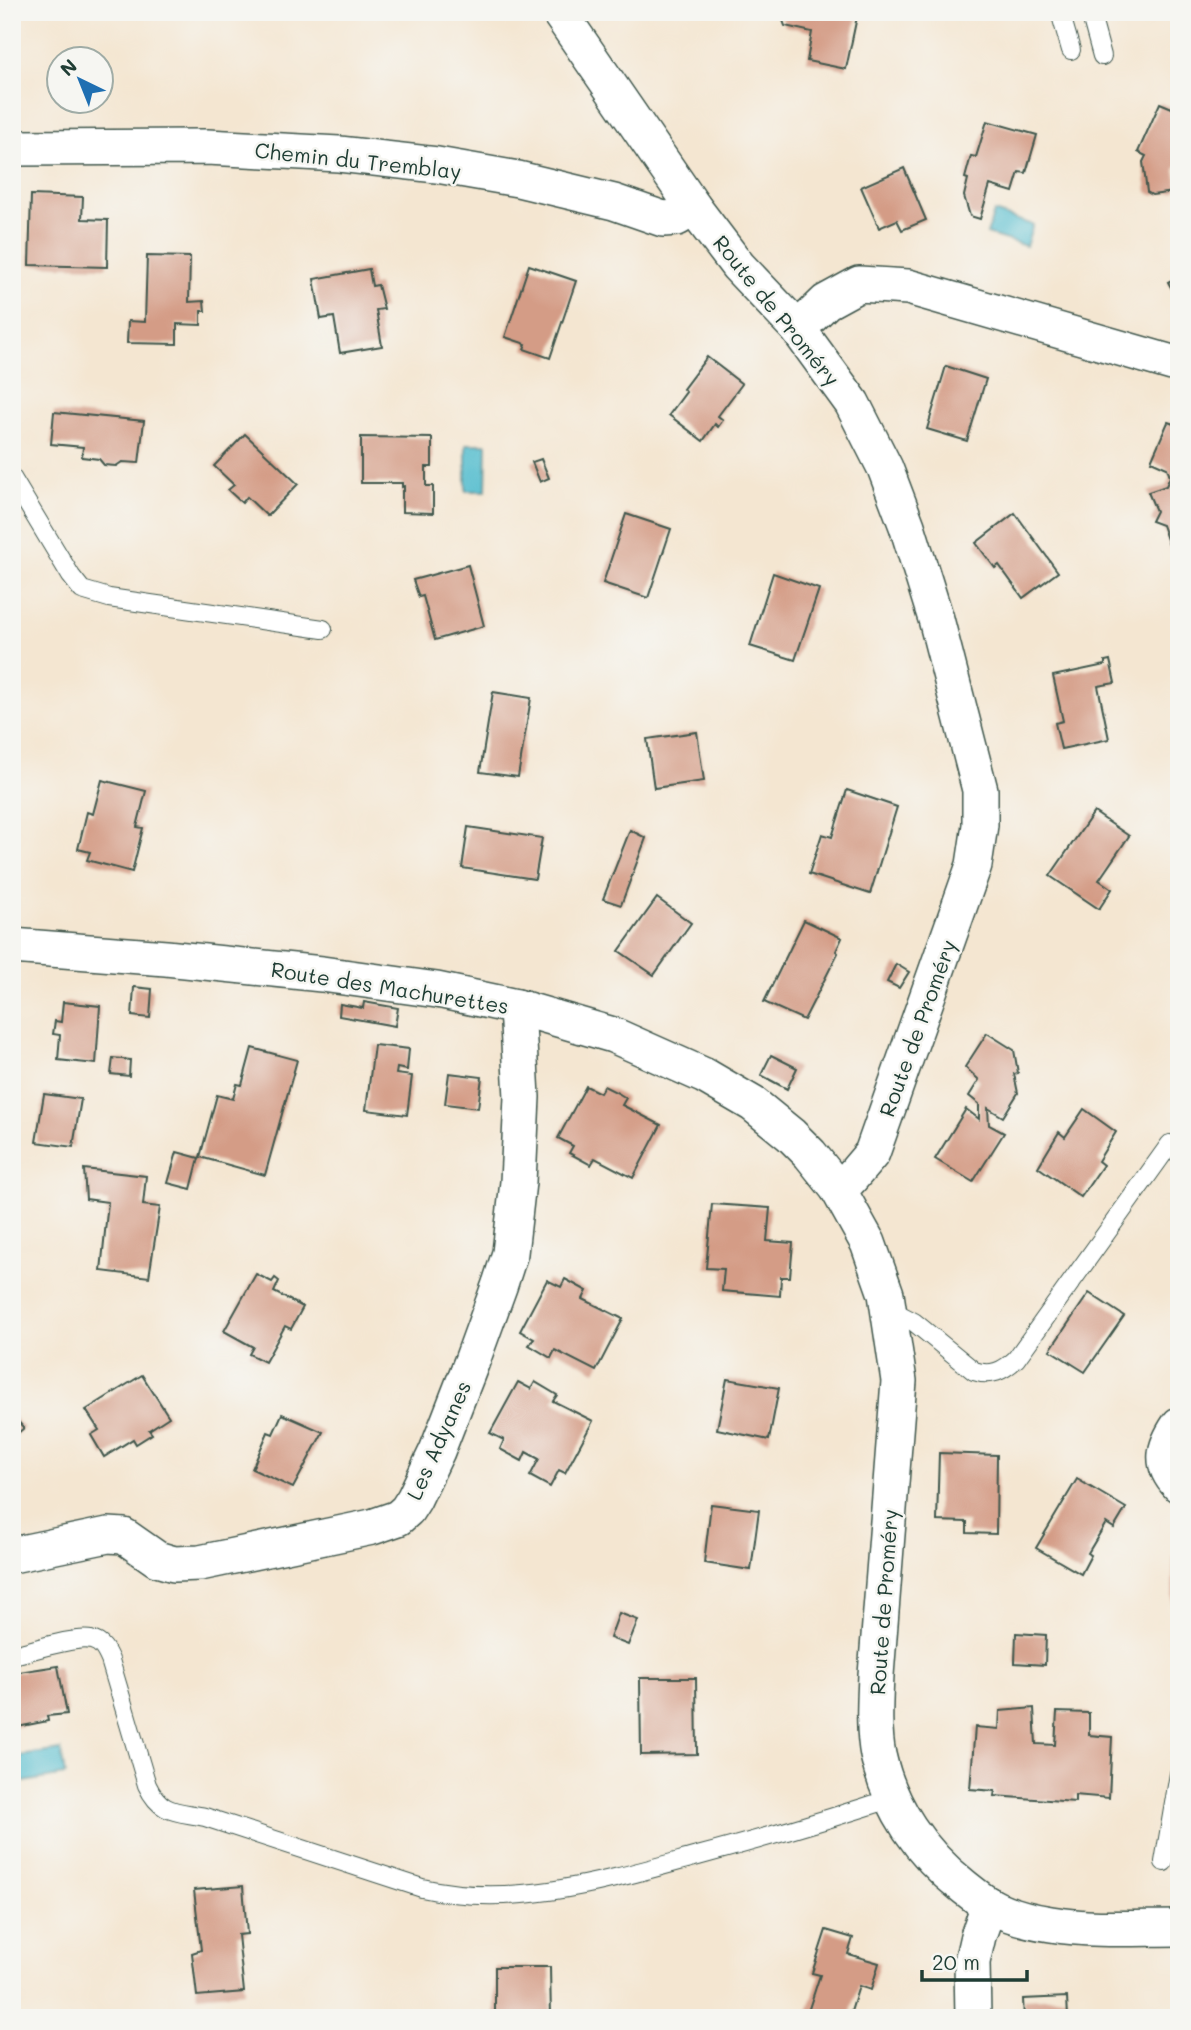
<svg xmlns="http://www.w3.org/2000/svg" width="1191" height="2030" font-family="Mali,sans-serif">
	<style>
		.water { fill: #50bbcd; stroke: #387c80; stroke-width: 2 }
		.building { fill: #d49c86 }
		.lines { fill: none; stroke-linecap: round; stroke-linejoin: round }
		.lane-casing { stroke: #3f564c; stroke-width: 20 }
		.street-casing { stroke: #3f564c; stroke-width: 38 }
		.lane { stroke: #fff; stroke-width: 18 }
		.street { stroke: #fff; stroke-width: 35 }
		.labels { text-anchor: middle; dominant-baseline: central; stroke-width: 5; stroke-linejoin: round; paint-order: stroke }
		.street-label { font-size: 21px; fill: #1f3d34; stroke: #f6f6f2 }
	</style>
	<rect width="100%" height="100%" fill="#f6f6f2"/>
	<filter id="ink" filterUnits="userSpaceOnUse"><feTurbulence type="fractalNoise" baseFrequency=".0143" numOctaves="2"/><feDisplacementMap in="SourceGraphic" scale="14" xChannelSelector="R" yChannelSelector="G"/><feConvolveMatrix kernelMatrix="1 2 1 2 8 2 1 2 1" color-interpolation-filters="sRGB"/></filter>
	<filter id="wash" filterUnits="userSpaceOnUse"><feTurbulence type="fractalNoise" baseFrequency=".00686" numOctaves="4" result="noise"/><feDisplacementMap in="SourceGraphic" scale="28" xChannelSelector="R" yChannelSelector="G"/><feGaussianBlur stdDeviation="1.57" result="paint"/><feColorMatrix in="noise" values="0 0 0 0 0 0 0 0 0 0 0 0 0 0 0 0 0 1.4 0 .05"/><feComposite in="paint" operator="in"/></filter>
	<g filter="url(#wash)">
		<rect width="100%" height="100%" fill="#f4e6d1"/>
		<!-- water -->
		<g class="water">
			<polygon points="994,212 1033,225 1026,246 987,234"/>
			<polygon points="466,444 487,444 486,491 466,491"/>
			<polygon points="61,1750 65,1775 12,1784 12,1757"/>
		</g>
		<g id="blocks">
			<!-- building -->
			<g class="building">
				<polygon points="780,12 858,12 846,69 807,61 812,32 785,26"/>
				<polygon points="1160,103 1179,111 1179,162 1175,170 1178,187 1174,192 1152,195 1147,192 1143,162 1146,156 1138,152"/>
				<polygon points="987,121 1037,135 1026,173 1019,172 1013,192 990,185 980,219 970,216 964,196 968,179 965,178 971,156 976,157"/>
				<polygon points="904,168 926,220 902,230 897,220 879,228 861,187"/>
				<polygon points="31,195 83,197 82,219 108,220 107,267 29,265"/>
				<polygon points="147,256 190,257 189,302 204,301 205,311 201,311 201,325 177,324 177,344 127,343 128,321 145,322"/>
				<polygon points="529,265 576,281 550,358 524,349 526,344 505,337"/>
				<polygon points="369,269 372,286 378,285 384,309 376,310 382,346 340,353 334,317 321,319 314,279"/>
				<polygon points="1179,276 1179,302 1168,282"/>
				<polygon points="707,357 742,384 718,416 723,420 718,427 715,424 703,441 669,415 686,392 683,389"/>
				<polygon points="946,366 986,379 967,441 927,429"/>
				<polygon points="54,412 144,421 139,463 122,462 116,466 104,465 99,459 82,457 83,447 51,444"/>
				<polygon points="1168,422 1179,426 1179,549 1171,551 1162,525 1151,521 1156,511 1148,492 1166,486 1170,477 1167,468 1151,461"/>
				<polygon points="245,434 298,484 267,516 247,497 242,503 228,490 234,485 214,466"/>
				<polygon points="361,437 432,438 432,467 426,467 426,486 433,486 433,513 402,512 402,491 404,491 404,486 402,487 402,483 361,483"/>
				<polygon points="541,459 549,478 540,482 532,462"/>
				<polygon points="1015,513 1058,572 1023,598 999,565 995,568 976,543"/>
				<polygon points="626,514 671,529 648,598 603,583"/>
				<polygon points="468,565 484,626 435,640 423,596 419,597 413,580"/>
				<polygon points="773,573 819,589 795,660 750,646"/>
				<polygon points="1110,660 1115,683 1098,686 1109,739 1061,749 1055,723 1063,721 1053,676 1105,665 1105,661"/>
				<polygon points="493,692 531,698 518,777 480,772"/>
				<polygon points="697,732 704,781 654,788 647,739"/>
				<polygon points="102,780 146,791 137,827 143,828 132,872 87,860 90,852 78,849 87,812 93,814"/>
				<polygon points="847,790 897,807 870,894 809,874 822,834 832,837"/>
				<polygon points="1094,812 1129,836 1099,880 1112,889 1099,909 1050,876"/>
				<polygon points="468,827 542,838 535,879 462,868"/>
				<polygon points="630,830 646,838 621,905 603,899"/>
				<polygon points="657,898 691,923 654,975 619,951"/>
				<polygon points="804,920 842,938 836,951 838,953 804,1020 764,1002"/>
				<polygon points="896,964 909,972 899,988 887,982"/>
				<polygon points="134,987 152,989 150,1018 132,1016"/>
				<polygon points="63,1002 100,1006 96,1064 58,1060 60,1035 53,1034 55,1021 61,1022"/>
				<polygon points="364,1002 398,1008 395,1026 339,1016 340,1004 363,1008"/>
				<polygon points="987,1033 1014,1050 1018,1073 1014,1074 1018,1093 1003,1117 988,1108 989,1125 1004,1133 973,1182 935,1159 966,1109 979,1119 979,1104 969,1096 979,1080 965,1067"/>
				<polygon points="374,1045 409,1049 407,1070 397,1068 396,1074 412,1076 407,1115 366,1110"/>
				<polygon points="252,1048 297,1060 265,1175 200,1157 217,1095 233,1099 237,1084 242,1085"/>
				<polygon points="771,1055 797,1068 787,1089 761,1075"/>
				<polygon points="113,1058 130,1060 129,1076 111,1074"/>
				<polygon points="449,1073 482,1077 478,1108 445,1104"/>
				<polygon points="586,1086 600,1093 604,1086 618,1093 626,1098 622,1105 661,1125 633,1178 595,1158 591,1165 569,1153 573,1146 558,1138"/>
				<polygon points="44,1094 81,1099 73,1147 36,1142"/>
				<polygon points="1084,1109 1116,1132 1098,1161 1103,1165 1081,1197 1038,1167 1059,1132 1065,1137"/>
				<polygon points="177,1152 199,1158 191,1189 168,1183"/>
				<polygon points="84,1169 146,1176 143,1205 160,1207 149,1277 101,1271 108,1202 86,1199"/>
				<polygon points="712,1204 770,1208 767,1241 793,1243 790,1277 781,1277 780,1296 722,1291 724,1269 706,1268"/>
				<polygon points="256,1274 272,1282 275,1278 279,1281 274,1292 303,1307 291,1329 285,1326 265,1362 249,1354 253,1347 224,1331"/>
				<polygon points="565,1279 587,1291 583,1299 623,1319 596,1371 555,1350 551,1358 529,1345 534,1339 520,1331 547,1280 561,1287"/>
				<polygon points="1089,1293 1124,1316 1085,1372 1050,1350"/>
				<polygon points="142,1375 169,1417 149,1430 152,1434 136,1444 133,1439 104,1457 91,1435 99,1430 86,1410"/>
				<polygon points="727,1379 779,1388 769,1440 717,1429"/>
				<polygon points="518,1382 531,1389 535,1382 557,1395 553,1401 593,1421 565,1473 559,1470 550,1487 530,1476 539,1459 526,1452 522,1461 500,1449 504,1440 490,1433"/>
				<polygon points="282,1414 323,1432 293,1488 252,1469 268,1432 273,1434"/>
				<polygon points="12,1415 24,1428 12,1438"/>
				<polygon points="939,1453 997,1455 996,1534 967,1533 967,1522 937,1521"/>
				<polygon points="1077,1479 1126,1508 1114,1528 1106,1523 1088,1553 1091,1555 1081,1574 1036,1548"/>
				<polygon points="711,1504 759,1510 751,1570 704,1563"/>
				<polygon points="1173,1557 1179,1557 1179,1620 1172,1620"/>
				<polygon points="619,1613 638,1620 628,1645 610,1638"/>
				<polygon points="1016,1633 1046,1635 1045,1665 1015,1663"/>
				<polygon points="58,1666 67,1714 47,1716 48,1721 12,1728 12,1673"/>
				<polygon points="640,1678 696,1678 697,1754 641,1755"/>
				<polygon points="1034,1708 1036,1744 1055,1745 1057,1712 1089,1713 1089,1735 1112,1737 1109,1798 1075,1795 1075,1802 994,1796 995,1791 970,1789 975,1727 999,1729 1000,1711"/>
				<polygon points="243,1886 247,1934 238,1935 244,1992 197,1996 192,1953 201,1950 194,1890"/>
				<polygon points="826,1930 853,1938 848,1954 879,1963 871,1990 859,1986 849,2018 806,2018 820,1975 812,1973"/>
				<polygon points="495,1967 550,1967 551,2018 495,2018"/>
				<polygon points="1067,1997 1068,2018 1024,2018 1023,1999"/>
			</g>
		</g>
	</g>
	<g filter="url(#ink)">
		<use href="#blocks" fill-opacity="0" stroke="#3f564c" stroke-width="2"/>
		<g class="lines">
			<defs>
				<g id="lane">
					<polyline points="1060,12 1071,50"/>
					<polyline points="1090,12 1102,56"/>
					<polyline points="12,478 71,576 82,590 109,598 323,629"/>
					<path d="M889,1309L914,1322L974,1371C991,1377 1003,1371 1016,1359L1170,1144"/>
					<path d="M13,1655C31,1651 76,1636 91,1640C102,1642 106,1651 110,1660L147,1785C161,1815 177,1811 205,1817L422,1888C514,1909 606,1881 694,1857C761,1839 827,1820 893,1798"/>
					<polyline points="1164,1862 1179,1774"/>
				</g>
				<g id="street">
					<path d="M559,12L694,208L738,266L798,329L852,403L885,468L907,526L936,619L980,790V825L974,865L872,1153L850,1179L838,1189L868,1243L886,1294L899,1381L876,1675C875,1701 873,1729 878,1755C890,1808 921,1853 963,1886C972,1893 980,1900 989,1905C1007,1915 1031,1921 1051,1924C1092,1931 1137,1928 1179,1928"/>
					<polyline points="12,148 207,147 339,154 437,165 518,179 614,202 663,219 677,218 694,208"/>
					<polyline points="798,329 826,302 859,284 908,287 1179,365"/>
					<polyline points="12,946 166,958 322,974 437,990 517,1007 613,1035 705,1076 753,1104 791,1135 810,1154 838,1189"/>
					<path d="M1179,1425C1164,1447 1159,1464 1179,1485"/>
					<polyline points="12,1555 108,1535 124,1536 157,1559 174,1564 200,1563 372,1527 398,1518 407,1510 414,1499 437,1451 472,1361 500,1284 510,1253 518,1182 522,1097 517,1007"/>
					<polyline points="973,2018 972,1962 978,1936 989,1905"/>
				</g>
			</defs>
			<!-- lane casing -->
			<use href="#lane" class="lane-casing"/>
			<!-- street casing -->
			<use href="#street" class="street-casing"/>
			<!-- lane -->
			<use href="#lane" class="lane"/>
			<!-- street -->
			<use href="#street" class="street"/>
		</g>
	</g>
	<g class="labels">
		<!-- street labels -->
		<g class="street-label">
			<text transform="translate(358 160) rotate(6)">Chemin du Tremblay</text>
			<text transform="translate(777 310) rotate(51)">Route de Proméry</text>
			<text transform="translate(390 987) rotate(9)">Route des Machurettes</text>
			<text transform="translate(917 1028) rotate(-70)">Route de Proméry</text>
			<text transform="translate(438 1440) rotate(-66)">Les Adyanes</text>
			<text transform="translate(883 1602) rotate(-86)">Route de Proméry</text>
		</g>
	</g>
	<!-- margin -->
	<rect width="1191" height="2030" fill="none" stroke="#f6f6f2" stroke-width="42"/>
	<!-- north arrow -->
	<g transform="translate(80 80) rotate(317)"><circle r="33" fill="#f6f6f2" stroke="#a0aca6" stroke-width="2"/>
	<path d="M0-5L12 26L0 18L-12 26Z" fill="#1f6fb2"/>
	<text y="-10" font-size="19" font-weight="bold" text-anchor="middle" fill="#1f3d34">N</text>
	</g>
	<!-- scale -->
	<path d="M922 1970v10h105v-10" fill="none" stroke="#1f3d34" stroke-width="3.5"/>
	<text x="932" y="1970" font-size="21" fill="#1f3d34" stroke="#f6f6f2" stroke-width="5" paint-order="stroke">20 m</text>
</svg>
